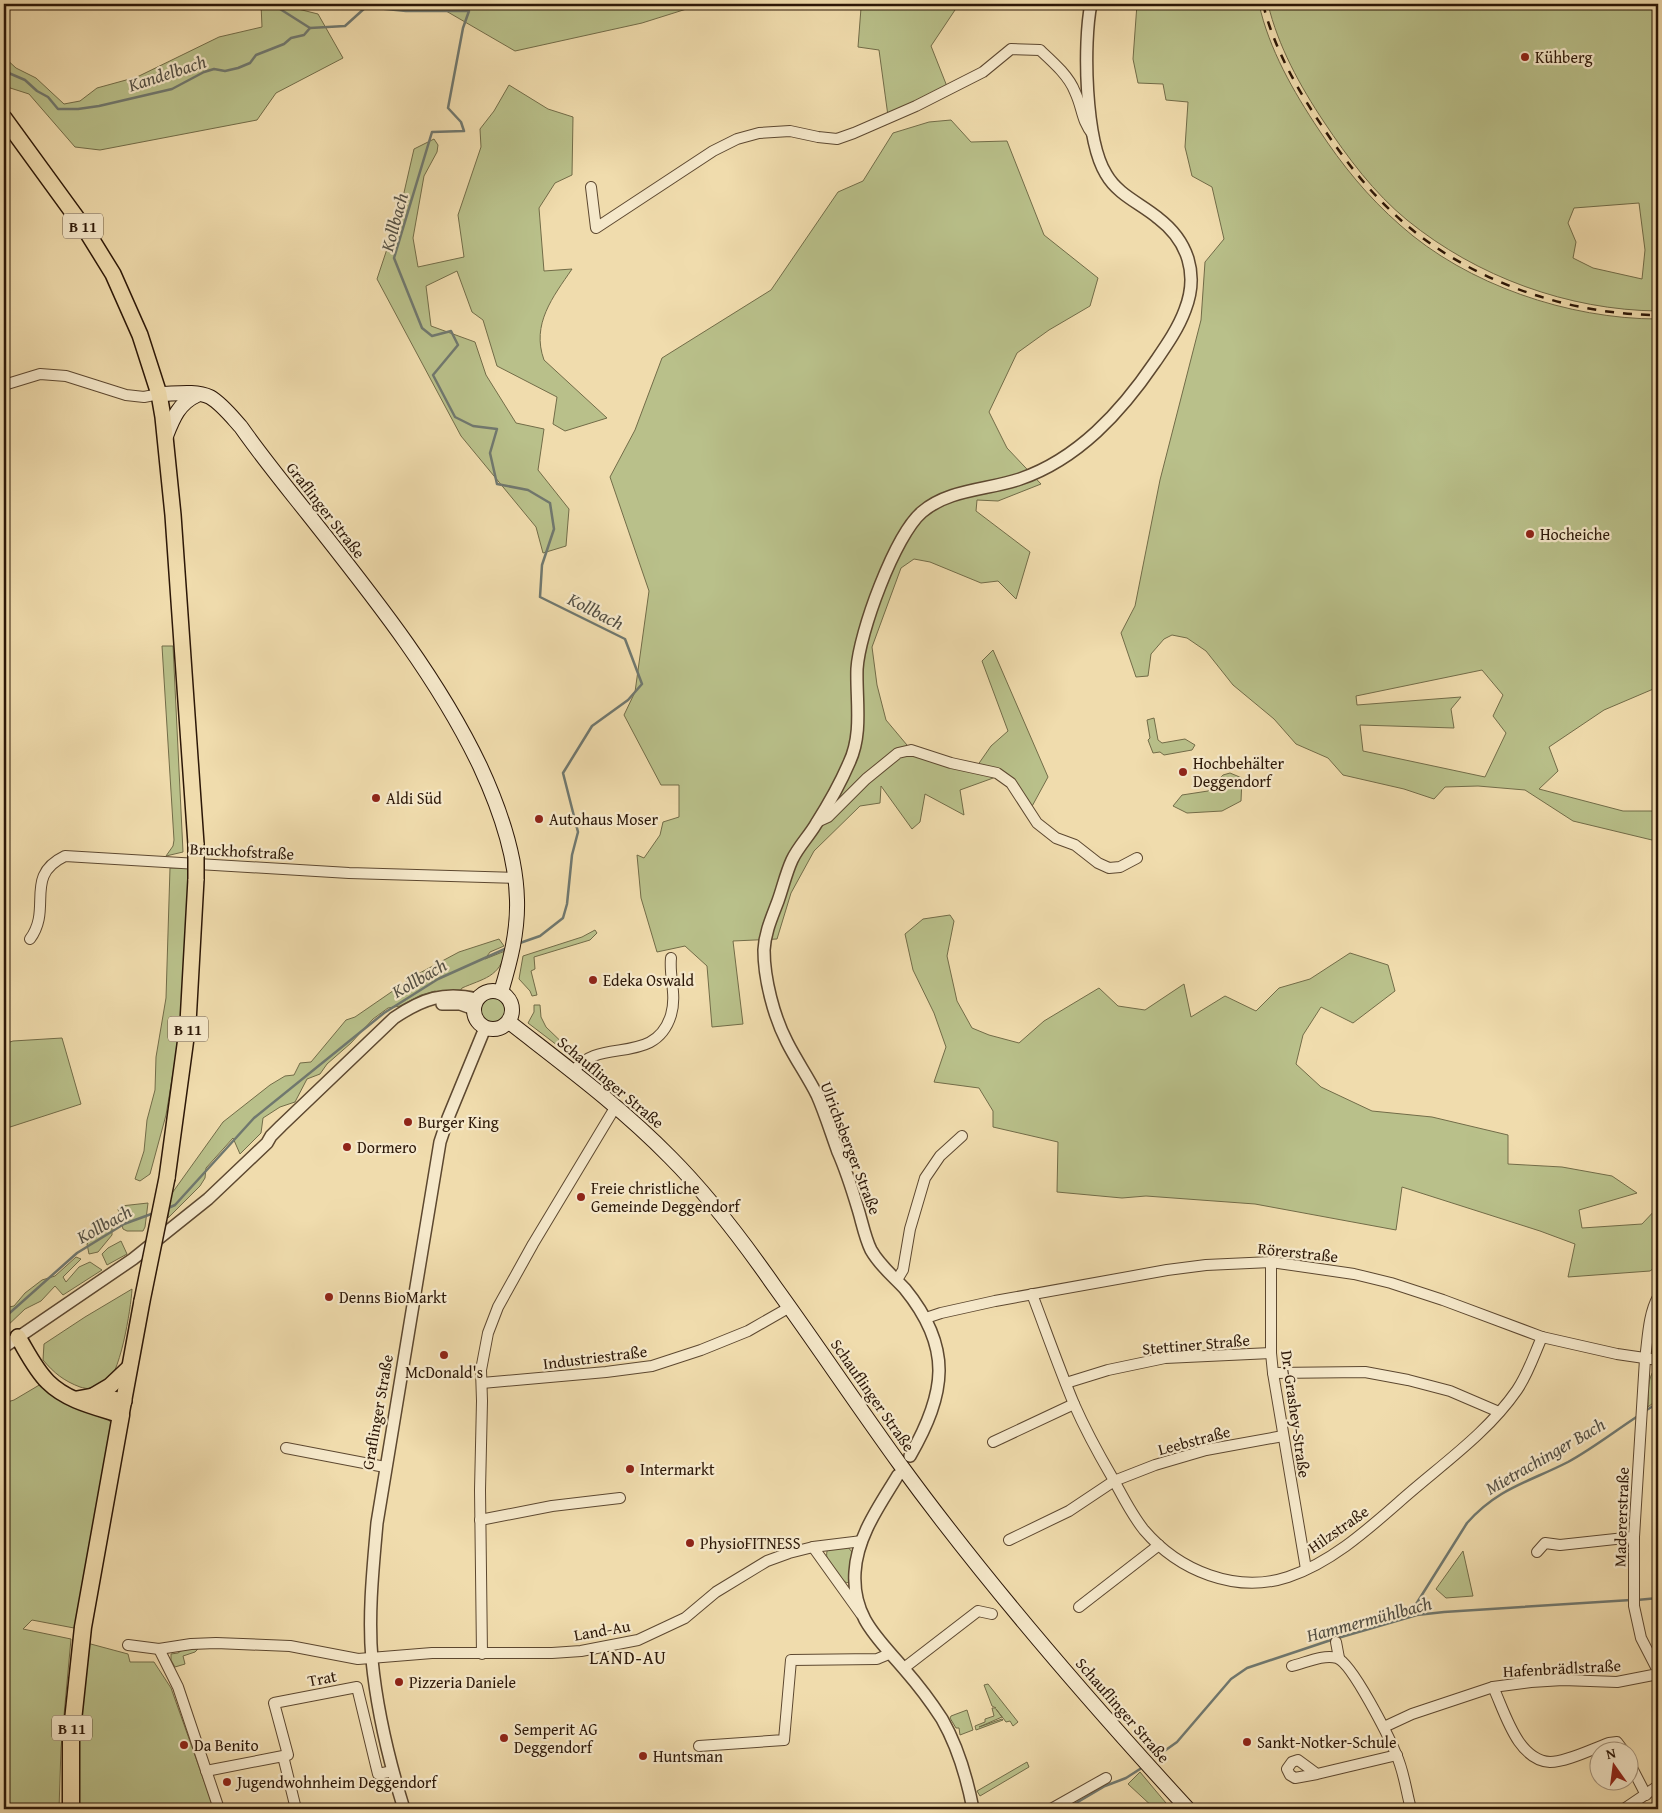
<svg xmlns="http://www.w3.org/2000/svg" width="1662" height="1813" font-family="'Gentium Book Plus',serif">
	<style>
		.green { fill: #b9c08a; stroke: #726c48; fill-rule: evenodd }
		.lines { fill: none; stroke-linecap: round; stroke-linejoin: round }
		.stream { stroke: #70786f; stroke-width: 2.5 }
		.minor-casing { stroke: #5d4830; stroke-width: 12 }
		.tertiary-casing { stroke: #5d4830; stroke-width: 14 }
		.secondary-casing { stroke: #2c1707; stroke-width: 16 }
		.primary-casing { stroke: #2c1707; stroke-width: 18 }
		.trunk-casing { stroke: #2c1707; stroke-width: 19 }
		.minor { stroke: #f5e8ca; stroke-width: 10 }
		.tertiary { stroke: #f5e8ca; stroke-width: 11 }
		.secondary { stroke: #f5e8ca; stroke-width: 14 }
		.primary { stroke: #f0dcad; stroke-width: 15 }
		.trunk { stroke: #f0dcad; stroke-width: 16 }
		.rail { stroke: #2c1707; stroke-width: 2.5; stroke-dasharray: 9 9; stroke-linecap: butt }
		.primary-bridge-casing { stroke: #2c1707; stroke-width: 18; stroke-linecap: butt }
		.primary-bridge { stroke: #f0dcad; stroke-width: 15 }
		.poi-dot { fill: #8f2418; stroke: #f5e8ca; stroke-width: 2 }
		.labels { text-anchor: middle; dominant-baseline: central; stroke-width: 4.5; stroke-linejoin: round; paint-order: stroke }
		.shield { fill: #f5e8ca; stroke: #685642; stroke-width: 1 }
		.shield-label { font-size: 15px; font-weight: bold; fill: #2c1707 }
		.poi-label { font-size: 16px; fill: #2c1707; stroke: #f5e8ca; text-anchor: start }
		.street-label { font-size: 16px; fill: #2c1707; stroke: #f5e8ca }
		.water-label { font-size: 18px; font-style: italic; fill: #545044; stroke: #f5e8ca }
		.neighbourhood-label { font-size: 18px; letter-spacing: 1px; fill: #2c1707; stroke: #f5e8ca }
	</style>
	<rect width="100%" height="100%" fill="#f0dcad"/>
	<filter id="stains"><feTurbulence type="fractalNoise" baseFrequency=".004" numOctaves="4"/><feColorMatrix values="0 0 0 0 .2 0 0 0 0 .09 0 0 0 0 .02 0 0 0 .5 -.17"/></filter>
	<radialGradient id="worn" r=".72"><stop offset=".6" stop-color="#630" stop-opacity="0"/><stop offset="1" stop-color="#630" stop-opacity=".3"/></radialGradient>
	<!-- green -->
	<g class="green">
		<polygon points="261,4 296,4 298,9 318,14 343,58 276,93 257,120 100,150 75,147 29,94 4,86 4,57 16,68 36,78 64,104 80,101 97,88 137,77 219,37 262,27"/>
		<polygon points="434,4 515,4 521,10 528,4 787,4 785,5 696,6 642,23 515,51"/>
		<polygon points="860,4 959,4 931,46 948,89 888,116 879,50 858,47 861,8"/>
		<path d="M1137,4H1259C1269,49 1293,91 1319,130C1342,165 1368,197 1400,225C1467,285 1569,319 1658,319V687L1604,710L1549,747L1558,771L1539,789L1623,811H1658V839L1652,840L1573,821L1525,790L1478,786L1445,787L1434,799L1404,789L1343,775L1328,758L1296,744L1274,719L1233,685L1206,651L1187,638L1172,635L1164,639L1151,654L1148,676L1136,677L1121,633L1135,606L1160,480L1201,320L1205,262L1224,239L1212,187L1192,176L1185,147L1188,102L1166,100L1163,84L1138,83L1133,59ZM1482,670L1503,695L1493,716L1506,733L1485,777L1363,751L1360,725L1454,728L1451,709L1461,697L1357,705L1356,696Z"/>
		<path d="M1268,4H1658V311C1568,310 1477,277 1407,220C1374,193 1348,158 1324,122C1300,86 1278,46 1268,4ZM1639,203L1645,250L1642,279L1593,268L1573,258L1576,242L1568,223L1574,208Z"/>
		<path d="M509,85L548,109L573,117L572,175L555,183L539,208L544,271L572,269C553,297 531,324 544,360L607,418L565,431L553,424L557,397L497,366L483,320L472,312L457,271L426,286L431,326L475,342L486,375L516,423L544,429L538,470L569,509L566,546L543,553L536,527L461,436L377,279L400,210L414,149L434,139L438,145L437,152L424,176L413,238L418,267L464,257L458,215L481,147L480,129L494,111Z"/>
		<polygon points="951,120 971,142 1007,141 1044,235 1098,278 1090,306 1049,330 1017,353 989,412 1007,448 1041,484 998,501 977,500 976,511 1030,552 1016,599 998,581 981,583 930,562 914,559 901,568 872,647 877,685 886,720 912,751 975,769 991,746 1008,731 982,661 993,650 1048,777 1030,810 1007,783 996,777 960,790 964,815 925,794 920,822 912,829 881,786 880,803 860,806 814,851 791,893 777,939 733,941 743,1024 712,1027 707,966 685,946 657,952 641,898 637,855 644,858 660,835 663,822 679,817 679,785 661,785 624,715 635,692 649,591 610,477 635,430 662,358 771,290 838,192 863,181 893,133 929,122"/>
		<polygon points="162,646 173,646 183,852 166,856 173,846 174,840"/>
		<polygon points="1154,718 1158,740 1162,743 1185,739 1195,745 1192,750 1164,755 1160,752 1153,753 1148,740 1150,738 1147,720"/>
		<polygon points="1230,773 1242,778 1241,801 1222,811 1187,813 1173,806 1182,795 1208,791 1223,775"/>
		<polygon points="170,868 189,868 188,931 181,1025 166,1115 150,1174 140,1181 135,1179 144,1151 147,1120 155,1090 156,1057 166,998"/>
		<polygon points="950,915 954,921 947,956 957,1001 972,1028 989,1035 1019,1043 1044,1021 1099,988 1118,1006 1145,1010 1184,984 1191,1017 1225,996 1256,1011 1279,988 1310,979 1350,953 1388,965 1395,991 1353,1023 1321,1007 1303,1035 1296,1064 1321,1087 1372,1111 1432,1117 1508,1135 1508,1164 1562,1167 1612,1176 1637,1193 1579,1210 1582,1228 1642,1224 1658,1207 1658,1265 1650,1271 1568,1277 1575,1244 1540,1231 1402,1187 1396,1230 1255,1204 1146,1196 1122,1198 1057,1192 1058,1142 993,1127 993,1111 979,1088 934,1082 946,1047 934,1013 913,970 905,934 923,919"/>
		<polygon points="595,930 597,933 590,940 534,957 535,969 531,971 537,995 532,996 530,991 519,979 523,956 582,937"/>
		<path d="M499,939L504,946L490,952L485,959L505,951C501,977 482,979 462,988L460,991L439,993L435,991L421,995L400,1006L388,1008L373,1019L351,1043L327,1064L320,1074L307,1079L295,1102L280,1107L263,1118L261,1133L240,1154L233,1138L206,1168L205,1178L200,1186L168,1218L170,1196L223,1122L270,1085L285,1076L294,1075L300,1063L311,1062L346,1020L355,1017L416,975L459,952Z"/>
		<circle cx="493" cy="1009" r="15"/>
		<polygon points="534,1005 540,1005 541,1017 546,1027 574,1054 570,1055 528,1023 534,1012"/>
		<polygon points="62,1038 81,1104 4,1129 4,1044 13,1041"/>
		<polygon points="148,1203 145,1227 143,1231 127,1231 123,1229 118,1209 121,1206"/>
		<polygon points="102,1224 112,1227 112,1235 98,1252 89,1254 87,1244"/>
		<polygon points="121,1241 127,1254 107,1265 102,1254 108,1248"/>
		<polygon points="76,1257 81,1259 63,1277 66,1282 79,1267 90,1262 102,1270 63,1295 55,1286 41,1301 25,1309 4,1329 4,1308 14,1306 25,1293 42,1280 55,1276"/>
		<path d="M132,1289C131,1308 120,1379 103,1387C95,1390 87,1389 80,1387C64,1381 54,1373 43,1360L44,1344L85,1317Z"/>
		<path d="M1658,1367V1399L1648,1407C1649,1394 1646,1374 1658,1367Z"/>
		<polygon points="41,1384 103,1413 112,1424 82,1593 74,1628 32,1620 23,1629 71,1639 61,1748 59,1809 4,1809 4,1403 14,1400"/>
		<path d="M847,1546L852,1552L850,1580L847,1583L844,1581C837,1573 822,1560 828,1549Z"/>
		<polygon points="1463,1551 1473,1596 1446,1598 1436,1589"/>
		<polygon points="87,1643 128,1654 130,1662 154,1662 171,1688 214,1809 78,1809 79,1802 76,1753"/>
		<polygon points="184,1649 198,1649 195,1652 183,1656 185,1664 175,1667 171,1660 171,1654 178,1653"/>
		<polygon points="988,1684 1018,1722 1013,1726 1010,1721 1006,1722 996,1709 1002,1717 979,1727 1002,1719 1003,1720 976,1730 975,1726 985,1722 985,1719 994,1716 992,1708 996,1708 992,1706 984,1685"/>
		<polygon points="967,1710 973,1730 960,1735 959,1728 956,1728 950,1718 951,1716"/>
		<polygon points="1027,1762 1029,1767 980,1796 977,1791"/>
		<polygon points="1140,1772 1171,1809 1155,1809 1128,1784"/>
	</g>
	<g class="lines">
		<!-- stream -->
		<g class="stream">
			<polyline points="280,4 280,9 310,28 345,26 366,7 406,11 469,11 463,28 448,108 461,122 464,131 432,132 394,258 422,328 432,336 451,331 458,345 433,375 455,417 473,426 497,429 490,453 497,484 528,490 550,503 554,529 542,565 540,597 625,639 642,684 628,700 592,726 563,773 578,832 572,855 567,904 563,918 540,936 517,944"/>
			<polyline points="4,71 25,80 37,91 48,97 58,109 78,109 99,106 172,89 204,72 214,69 225,71 238,68 250,63 256,55 284,44 291,38 304,35 310,28"/>
			<polyline points="166,1209 175,1205 254,1118 384,1013 438,979 507,948"/>
			<polyline points="4,1318 77,1253 124,1224 154,1213"/>
			<polyline points="1645,1411 1658,1403"/>
			<polyline points="1637,1600 1658,1598"/>
			<path d="M1408,1617L1467,1523C1498,1488 1529,1482 1568,1462C1592,1449 1615,1431 1638,1416"/>
			<polyline points="1156,1757 1177,1742 1231,1679 1247,1668 1331,1640 1417,1615 1444,1612 1631,1600"/>
			<polyline points="1066,1809 1105,1786 1126,1778 1140,1769"/>
		</g>
		<defs>
			<g id="minor">
				<path d="M591,187L596,228L713,151L737,139L759,133L790,131L818,137L837,139L854,133L916,106L983,72L1011,49L1040,50C1053,62 1069,76 1075,92C1083,109 1081,120 1093,135"/>
				<polyline points="4,385 40,374 66,376 126,395 144,397 159,394"/>
				<polyline points="817,822 828,817 866,779 898,753 911,750 951,763 997,773 1011,783 1037,823 1056,838 1075,845 1098,863 1109,868 1120,867 1137,858"/>
				<path d="M30,939C53,908 23,876 65,856L349,873L515,878"/>
				<path d="M574,1071C598,1036 655,1067 671,1015C677,994 669,978 671,958"/>
				<polyline points="1271,1262 1271,1353 1273,1373 1306,1569"/>
				<polyline points="897,1280 903,1270 910,1229 925,1178 940,1156 962,1136"/>
				<path d="M1032,1294C1046,1331 1059,1368 1074,1404C1085,1429 1098,1453 1112,1477C1122,1495 1131,1514 1144,1530C1179,1571 1236,1594 1288,1577C1330,1563 1366,1531 1398,1503C1438,1467 1486,1435 1517,1390C1528,1374 1534,1355 1542,1337"/>
				<path d="M1658,1297C1648,1315 1648,1339 1645,1359L1634,1537V1606L1641,1638L1658,1671"/>
				<polyline points="926,1318 941,1313 995,1301 1167,1270 1206,1265 1271,1262 1354,1274 1391,1283 1443,1300 1542,1337 1617,1354 1658,1360"/>
				<polyline points="1273,1373 1365,1372 1408,1380 1450,1391 1499,1412"/>
				<polyline points="482,1383 606,1372 652,1366 701,1350 748,1331 790,1307"/>
				<polyline points="1066,1383 1108,1370 1165,1358 1271,1353"/>
				<polyline points="993,1442 1074,1404"/>
				<polyline points="286,1448 385,1467"/>
				<polyline points="480,1520 552,1506 620,1498"/>
				<polyline points="1009,1540 1069,1511 1114,1481 1155,1465 1206,1450 1283,1436"/>
				<polyline points="813,1547 861,1614"/>
				<polyline points="1537,1552 1545,1543 1560,1545 1634,1537"/>
				<polyline points="1079,1607 1159,1545"/>
				<polyline points="1336,1642 1339,1658"/>
				<polyline points="128,1645 159,1649 191,1644 216,1643 290,1646 358,1659 432,1653 552,1653 581,1651 638,1640 685,1618 716,1592 767,1561 789,1553 813,1547 862,1541"/>
				<polyline points="159,1649 178,1687 219,1809"/>
				<polyline points="482,1654 480,1490 482,1401 481,1370 488,1333 498,1307 533,1244 616,1106"/>
				<path d="M1292,1666C1305,1663 1323,1654 1337,1658C1352,1663 1389,1737 1396,1754C1404,1771 1406,1791 1411,1809"/>
				<polyline points="904,1668 978,1611 992,1614"/>
				<path d="M1493,1687C1505,1712 1517,1760 1550,1762C1567,1762 1592,1749 1609,1743L1617,1742L1623,1750"/>
				<polyline points="1384,1727 1412,1714 1493,1687 1531,1682 1563,1680 1617,1682 1658,1674"/>
				<polyline points="699,1746 784,1740 791,1660 877,1659 889,1654"/>
				<polyline points="288,1755 274,1703 357,1687 378,1774 393,1771"/>
				<polyline points="1630,1764 1646,1795"/>
				<polyline points="206,1771 283,1756 296,1809"/>
				<polyline points="1317,1774 1295,1778 1290,1775 1287,1769 1292,1762 1298,1760 1317,1774 1397,1755"/>
				<polyline points="1051,1809 1106,1778"/>
				<polyline points="1624,1809 1658,1786"/>
			</g>
			<g id="tertiary">
				<polyline points="442,1004 460,1004 474,1009"/>
				<path d="M4,1347L133,1259L208,1199L267,1143L271,1136L281,1126L394,1018C422,999 444,991 477,999"/>
				<path d="M910,1456C946,1393 953,1348 905,1289C893,1276 880,1266 871,1250C865,1238 862,1222 858,1209C852,1189 846,1170 838,1152C831,1133 825,1113 817,1095C808,1077 796,1060 787,1042C774,1017 764,979 764,950C765,932 772,917 778,901C783,887 786,873 792,860C798,847 809,836 816,824C828,805 840,784 849,763C863,734 856,700 857,669C859,633 895,535 922,512C949,489 988,490 1020,479C1078,459 1121,412 1155,362C1166,346 1178,329 1185,310C1199,274 1188,241 1158,218C1140,203 1118,195 1106,174C1085,140 1083,43 1091,4"/>
				<path d="M898,1475C880,1505 857,1536 855,1572C852,1618 879,1639 905,1670C919,1686 931,1702 942,1719C958,1747 967,1778 973,1809"/>
				<path d="M404,1809C389,1761 377,1711 372,1660C368,1615 373,1568 377,1523L440,1142L448,1118L485,1028"/>
			</g>
			<g id="secondary">
				<path d="M159,394C174,394 195,390 210,397C222,404 232,417 241,427C262,457 285,485 308,514C371,594 436,674 480,766C499,807 516,854 517,900C518,932 510,962 501,992"/>
				<path d="M166,436C173,418 179,403 197,395"/>
				<circle cx="493" cy="1010" r="19"/>
				<path d="M509,1022C564,1065 620,1106 670,1157C709,1196 743,1241 775,1287C817,1345 857,1405 899,1463C987,1584 1087,1699 1188,1809"/>
			</g>
			<g id="primary">
				<polyline points="4,118 87,232 113,274 140,335 159,394 163,417 173,515 196,844"/>
				<polyline points="167,1178 188,1023 196,879"/>
				<path d="M18,1337C27,1352 35,1369 48,1382C67,1401 96,1407 121,1415L142,1301"/>
				<polyline points="93,1396 110,1386 129,1368"/>
				<polyline points="77,1399 93,1396 124,1401"/>
			</g>
			<polyline id="trunk" points="71,1809 71,1739 83,1627 121,1415"/>
		</defs>
		<!-- minor casing -->
		<use href="#minor" class="minor-casing"/>
		<!-- tertiary casing -->
		<use href="#tertiary" class="tertiary-casing"/>
		<!-- secondary casing -->
		<use href="#secondary" class="secondary-casing"/>
		<!-- primary casing -->
		<use href="#primary" class="primary-casing"/>
		<!-- trunk casing -->
		<use href="#trunk" class="trunk-casing"/>
		<!-- minor -->
		<use href="#minor" class="minor"/>
		<!-- tertiary -->
		<use href="#tertiary" class="tertiary"/>
		<!-- secondary -->
		<use href="#secondary" class="secondary"/>
		<!-- primary -->
		<use href="#primary" class="primary"/>
		<!-- trunk -->
		<use href="#trunk" class="trunk"/>
		<!-- rail -->
		<path class="rail" d="M1263,4C1274,48 1297,89 1322,126C1345,161 1371,194 1403,222C1470,281 1569,315 1658,315"/>
		<defs>
			<g id="primary-bridge">
				<polyline points="196,844 196,879"/>
				<polyline points="142,1301 167,1178"/>
			</g>
		</defs>
		<!-- primary-bridge casing -->
		<use href="#primary-bridge" class="primary-bridge-casing"/>
		<!-- primary-bridge -->
		<use href="#primary-bridge" class="primary-bridge"/>
	</g>
	<!-- markers -->
	<g class="poi-dot">
		<circle cx="1525" cy="57" r="5"/>
		<circle cx="1530" cy="534" r="5"/>
		<circle cx="1183" cy="772" r="5"/>
		<circle cx="376" cy="798" r="5"/>
		<circle cx="539" cy="819" r="5"/>
		<circle cx="593" cy="980" r="5"/>
		<circle cx="408" cy="1122" r="5"/>
		<circle cx="347" cy="1147" r="5"/>
		<circle cx="581" cy="1197" r="5"/>
		<circle cx="329" cy="1297" r="5"/>
		<circle cx="444" cy="1355" r="5"/>
		<circle cx="630" cy="1469" r="5"/>
		<circle cx="690" cy="1543" r="5"/>
		<circle cx="399" cy="1682" r="5"/>
		<circle cx="504" cy="1738" r="5"/>
		<circle cx="1247" cy="1742" r="5"/>
		<circle cx="184" cy="1745" r="5"/>
		<circle cx="643" cy="1756" r="5"/>
		<circle cx="227" cy="1782" r="5"/>
	</g>
	<g class="labels">
		<!-- shield labels -->
		<g class="shield">
			<rect x="63" y="213.5" width="40" height="25" rx="4"/>
			<rect x="168" y="1016.5" width="40" height="25" rx="4"/>
			<rect x="52" y="1715.5" width="40" height="25" rx="4"/>
		</g>
		<g class="shield-label">
			<text x="83" y="226">B 11</text>
			<text x="188" y="1029">B 11</text>
			<text x="72" y="1728">B 11</text>
		</g>
		<!-- poi labels -->
		<g class="poi-label">
			<text x="1535" y="57">Kühberg</text>
			<text x="1540" y="534">Hocheiche</text>
			<text x="1193" y="763">Hochbehälter<tspan x="1193" dy="18">Deggendorf</tspan></text>
			<text x="386" y="798">Aldi Süd</text>
			<text x="549" y="819">Autohaus Moser</text>
			<text x="603" y="980">Edeka Oswald</text>
			<text x="418" y="1122">Burger King</text>
			<text x="357" y="1147">Dormero</text>
			<text x="591" y="1188">Freie christliche<tspan x="591" dy="18">Gemeinde Deggendorf</tspan></text>
			<text x="339" y="1297">Denns BioMarkt</text>
			<text x="444" y="1372" text-anchor="middle">McDonald's</text>
			<text x="640" y="1469">Intermarkt</text>
			<text x="700" y="1543">PhysioFITNESS</text>
			<text x="409" y="1682">Pizzeria Daniele</text>
			<text x="514" y="1729">Semperit AG<tspan x="514" dy="18">Deggendorf</tspan></text>
			<text x="1257" y="1742">Sankt-Notker-Schule</text>
			<text x="194" y="1745">Da Benito</text>
			<text x="653" y="1756">Huntsman</text>
			<text x="237" y="1782">Jugendwohnheim Deggendorf</text>
		</g>
		<!-- street labels -->
		<g class="street-label">
			<text transform="translate(326 510) rotate(52)">Graflinger Straße</text>
			<text transform="translate(242 851) rotate(3)">Bruckhofstraße</text>
			<text transform="translate(611 1082) rotate(40)">Schauflinger Straße</text>
			<text transform="translate(851 1148) rotate(69)">Ulrichsberger Straße</text>
			<text transform="translate(1298 1252) rotate(6)">Rörerstraße</text>
			<text transform="translate(1196 1344) rotate(-5)">Stettiner Straße</text>
			<text transform="translate(595 1357) rotate(-7)">Industriestraße</text>
			<text transform="translate(873 1395) rotate(55)">Schauflinger Straße</text>
			<text transform="translate(377 1412) rotate(-80)">Graflinger Straße</text>
			<text transform="translate(1296 1414) rotate(82)">Dr.-Grashey-Straße</text>
			<text transform="translate(1194 1440) rotate(-15)">Leebstraße</text>
			<text transform="translate(1621 1517) rotate(-88)">Madererstraße</text>
			<text transform="translate(1338 1529) rotate(-35)">Hilzstraße</text>
			<text transform="translate(602 1630) rotate(-10)">Land-Au</text>
			<text transform="translate(1562 1668) rotate(-3)">Hafenbrädlstraße</text>
			<text transform="translate(322 1678) rotate(-11)">Trat</text>
			<text transform="translate(1123 1710) rotate(49)">Schauflinger Straße</text>
		</g>
		<!-- water labels -->
		<g class="water-label">
			<text transform="translate(167 73) rotate(-18)">Kandelbach</text>
			<text transform="translate(394 222) rotate(-75)">Kollbach</text>
			<text transform="translate(596 611) rotate(27)">Kollbach</text>
			<text transform="translate(419 978) rotate(-30)">Kollbach</text>
			<text transform="translate(104 1224) rotate(-29)">Kollbach</text>
			<text transform="translate(1545 1456) rotate(-30)">Mietrachinger Bach</text>
			<text transform="translate(1369 1619) rotate(-15)">Hammermühlbach</text>
		</g>
		<!-- neighbourhood labels -->
		<g class="neighbourhood-label">
			<text x="628" y="1657">LAND-AU</text>
		</g>
	</g>
	<!-- margin -->
	<rect width="1662" height="1813" fill="none" stroke="#f0dcad" stroke-width="20"/>
	<rect x="5" y="5" width="1652" height="1803" fill="none" stroke="#2c1707" stroke-width="2.5"/>
	<rect x="10" y="10" width="1642" height="1793" fill="none" stroke="#2c1707"/>
	<!-- north arrow -->
	<g transform="translate(1614 1766) rotate(346)"><circle r="24" fill="#f5e8ca" stroke="#a5947c"/>
	<path d="M0-4L9 19L0 12L-9 19Z" fill="#8f2418"/>
	<text y="-8" font-size="14" font-weight="bold" text-anchor="middle" fill="#2c1707">N</text>
	</g>
	<rect width="100%" height="100%" filter="url(#stains)"/>
	<rect width="100%" height="100%" fill="url(#worn)"/>
</svg>
